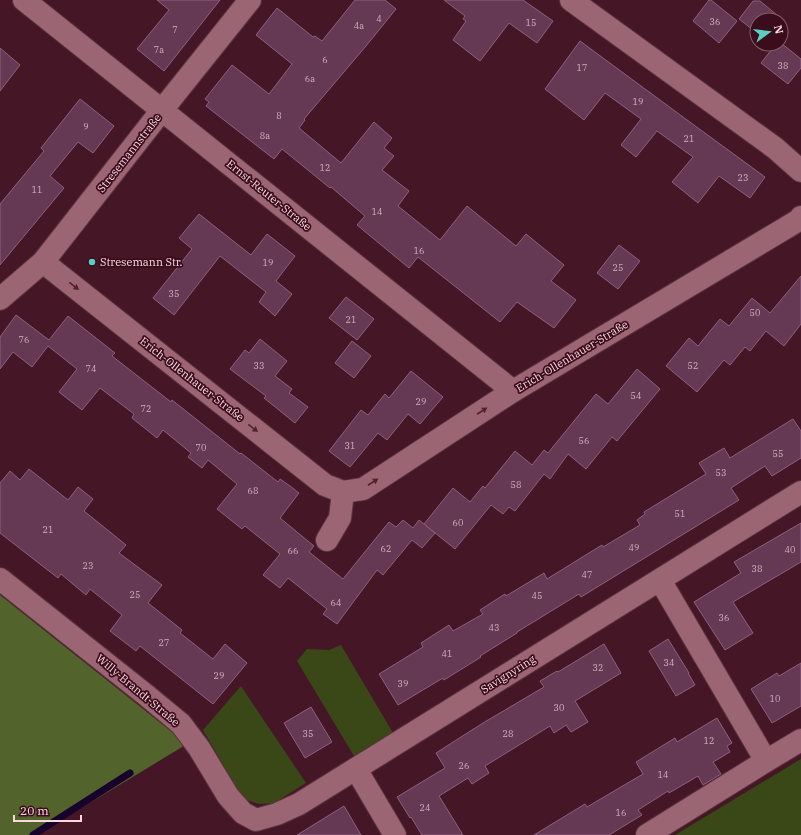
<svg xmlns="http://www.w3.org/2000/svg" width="801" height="835" font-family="'IBM Plex Serif',serif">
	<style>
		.green { fill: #3a4817 }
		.forest { fill: #53632c }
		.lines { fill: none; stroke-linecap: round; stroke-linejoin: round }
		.stream { stroke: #17022b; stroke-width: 7 }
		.building { fill: #653954; stroke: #8f5f7c }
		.street-casing { stroke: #5b3441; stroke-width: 24 }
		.street { stroke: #9c6573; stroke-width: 22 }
		.oneway { fill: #522232 }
		.poi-dot { fill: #59cebe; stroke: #3a0c1c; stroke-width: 1.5 }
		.labels { text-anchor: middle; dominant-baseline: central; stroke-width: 3.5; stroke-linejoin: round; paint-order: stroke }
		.number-label { font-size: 9px; fill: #d4b1bd }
		.street-label { font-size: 11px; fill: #f9d9e0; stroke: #3a0c1c }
		.poi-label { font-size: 11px; fill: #f9d9e0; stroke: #3a0c1c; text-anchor: start }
	</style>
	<rect width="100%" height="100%" fill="#451726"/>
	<!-- green -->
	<g class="green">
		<polygon points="341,645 393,733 354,756 297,661 307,649 329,650"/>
		<polygon points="241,686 306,783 274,803 259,804 247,800 240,794 203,730"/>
		<polygon points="801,759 801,835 675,835"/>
	</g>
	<!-- forest -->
	<polygon class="forest" points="0,595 187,744 37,835 0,835"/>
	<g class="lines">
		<!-- stream -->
		<polyline class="stream" points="33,835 130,773"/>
	</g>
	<!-- building -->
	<g class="building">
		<polygon points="157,0 220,0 164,71 137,49 169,10"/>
		<polygon points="355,0 385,0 396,9 366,46 304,119 305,120 299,128 341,163 374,122 392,138 384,148 394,156 382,170 409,191 398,206 440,240 467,206 516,246 526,234 564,265 551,281 576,300 554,328 517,302 500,322 418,257 409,268 357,225 365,216 331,187 330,188 282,149 274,159 206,106 209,102 205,99 232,65 269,94 292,64 256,35 277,8 313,37 315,36 322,41"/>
		<polygon points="444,0 523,0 553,21 537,43 509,23 480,61 453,40 466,21 463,19 465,16"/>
		<polygon points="709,0 711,0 737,21 719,43 693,21"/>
		<polygon points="753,1 760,1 783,20 781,22 781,20 757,20 757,33 739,19"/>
		<polygon points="580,41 683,117 765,177 750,198 719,176 698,203 672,182 693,157 657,131 636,157 621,145 641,119 605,93 584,120 545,89"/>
		<polygon points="781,43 801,59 801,68 788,84 761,63 776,44 781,44"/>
		<polygon points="0,48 20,65 0,91"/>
		<polygon points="80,99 114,126 93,153 78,142 50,176 64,188 0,265 0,204 44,151 41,148"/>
		<polygon points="199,214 251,255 267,234 295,256 276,281 292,294 275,316 259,302 266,292 220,256 174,315 153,298 192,249 179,238"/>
		<polygon points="619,245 640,261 618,289 597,273"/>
		<polygon points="801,276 801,324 784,346 766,331 750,351 745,347 730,365 724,360 697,392 666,366 689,338 698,346 720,319 729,326 752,298 770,313"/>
		<polygon points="346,297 374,319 357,340 329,318"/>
		<polygon points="16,315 49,340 68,316 115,353 112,356 171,402 172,400 240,454 241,453 278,482 280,479 290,486 299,493 280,518 314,546 309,552 343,579 389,522 396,527 403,520 413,528 419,520 435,533 422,548 412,540 383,575 377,570 337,624 323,614 327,609 288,578 280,588 263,575 280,554 245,526 242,529 217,509 237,484 208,460 202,468 188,457 191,453 163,430 157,438 132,418 134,414 100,388 82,410 59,392 77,369 48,346 32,367 13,352 0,369 0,337"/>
		<polygon points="260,339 287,361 275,376 292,389 289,393 308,407 295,423 264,398 266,396 230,369 245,350 249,353"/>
		<polygon points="352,341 371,356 354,378 335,363"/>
		<polygon points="637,369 660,389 617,441 612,437 586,469 568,454 550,479 544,474 515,511 509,507 503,514 491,505 455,549 424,524 453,488 470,502 483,486 485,488 515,451 532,465 544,450 548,453 596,394 608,404"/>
		<polygon points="411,371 443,397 420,424 408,414 387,440 378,433 350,467 329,451 361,410 368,415 385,394 389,398"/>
		<polygon points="793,419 801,431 801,458 772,476 765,466 731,488 739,500 581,597 579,594 517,632 517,633 480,656 481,657 444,680 443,678 398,705 379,674 423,647 421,643 449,625 453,631 483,614 480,610 505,594 506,596 544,573 547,579 602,545 603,547 640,525 637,520 645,514 644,512 706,474 699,463 724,448 730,458"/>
		<polygon points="29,469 68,500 78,487 93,499 84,511 126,545 119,553 162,585 148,603 182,630 180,633 213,659 225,644 247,663 213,704 140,646 136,651 110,631 122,615 90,589 86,595 61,574 58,578 0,533 0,483 10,471 20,480"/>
		<polygon points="801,523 801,562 733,602 753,633 725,650 694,602 741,573 734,562"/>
		<polygon points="668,639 689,673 688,673 695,685 676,696 649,651"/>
		<polygon points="604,644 621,673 575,701 588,722 571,732 566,725 554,733 550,726 485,766 489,773 472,784 468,778 439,796 463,835 422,835 411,817 410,818 397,797 445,768 436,753 483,723 544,687 540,681 557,671 558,672"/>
		<polygon points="801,663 801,706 772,723 751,689 777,673 779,676"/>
		<polygon points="311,707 332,742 305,758 284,723"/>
		<polygon points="717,718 732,743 727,746 730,752 713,762 721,774 703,785 698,776 669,793 668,791 638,810 642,815 609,835 534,835 585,804 587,807 643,774 636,762 675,738 677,742"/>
		<polygon points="344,806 361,835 297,835"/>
	</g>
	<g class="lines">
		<defs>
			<g id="street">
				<polyline points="24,0 513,391"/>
				<polyline points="571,0 775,148 801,171"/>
				<polyline points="43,262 325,485 343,492 363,489 513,391 799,220 801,217"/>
				<polyline points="0,299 43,262 162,110 250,0"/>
				<polyline points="327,540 340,518 343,492"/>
				<polyline points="0,579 146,695 181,724 199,748 228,796 243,813 256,820 277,814 299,804 801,492"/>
				<polyline points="660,580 766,761"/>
				<polyline points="356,769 395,835"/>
				<polyline points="647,835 766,761 801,740"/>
			</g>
		</defs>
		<!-- street casing -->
		<use href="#street" class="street-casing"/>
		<!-- street -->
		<use href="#street" class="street"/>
	</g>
	<!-- one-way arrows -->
	<defs><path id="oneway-solid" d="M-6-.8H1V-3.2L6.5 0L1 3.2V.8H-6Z"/></defs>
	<g class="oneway">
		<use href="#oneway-solid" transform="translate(74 286) rotate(38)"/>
		<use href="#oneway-solid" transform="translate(482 411) rotate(-33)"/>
		<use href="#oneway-solid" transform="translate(253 428) rotate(38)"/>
		<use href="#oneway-solid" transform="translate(373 482) rotate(-33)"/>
	</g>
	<!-- markers -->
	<circle class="poi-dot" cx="92" cy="262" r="4"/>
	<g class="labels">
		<!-- number labels -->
		<g class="number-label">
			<text x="379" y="18">4</text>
			<text x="715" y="21">36</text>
			<text x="531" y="22">15</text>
			<text x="359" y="25">4a</text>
			<text x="175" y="29">7</text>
			<text x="159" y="49">7a</text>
			<text x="325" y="59">6</text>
			<text x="783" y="65">38</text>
			<text x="582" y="67">17</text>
			<text x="310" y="78">6a</text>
			<text x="638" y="101">19</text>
			<text x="279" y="115">8</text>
			<text x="86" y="126">9</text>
			<text x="265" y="135">8a</text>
			<text x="689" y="138">21</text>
			<text x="325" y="167">12</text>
			<text x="743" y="177">23</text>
			<text x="37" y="189">11</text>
			<text x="377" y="211">14</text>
			<text x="419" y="250">16</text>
			<text x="268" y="262">19</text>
			<text x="618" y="267">25</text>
			<text x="174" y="293">35</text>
			<text x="755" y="312">50</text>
			<text x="351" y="319">21</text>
			<text x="24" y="339">76</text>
			<text x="259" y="365">33</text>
			<text x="693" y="365">52</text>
			<text x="91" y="368">74</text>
			<text x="636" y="395">54</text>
			<text x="421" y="401">29</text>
			<text x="146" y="408">72</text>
			<text x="584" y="440">56</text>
			<text x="350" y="445">31</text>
			<text x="201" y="447">70</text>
			<text x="778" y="453">55</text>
			<text x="721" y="472">53</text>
			<text x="516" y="484">58</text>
			<text x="253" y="490">68</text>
			<text x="680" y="513">51</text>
			<text x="458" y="522">60</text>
			<text x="48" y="529">21</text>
			<text x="634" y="547">49</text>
			<text x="386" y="548">62</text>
			<text x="790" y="549">40</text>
			<text x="293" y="550">66</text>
			<text x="88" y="565">23</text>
			<text x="757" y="568">38</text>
			<text x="587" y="574">47</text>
			<text x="135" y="594">25</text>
			<text x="537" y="595">45</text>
			<text x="336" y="602">64</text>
			<text x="724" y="617">36</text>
			<text x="494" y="627">43</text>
			<text x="164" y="642">27</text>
			<text x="447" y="653">41</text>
			<text x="669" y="662">34</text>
			<text x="598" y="667">32</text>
			<text x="219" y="675">29</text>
			<text x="403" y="683">39</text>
			<text x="775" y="698">10</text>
			<text x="559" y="707">30</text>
			<text x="308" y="733">35</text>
			<text x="508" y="733">28</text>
			<text x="709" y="740">12</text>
			<text x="464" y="765">26</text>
			<text x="663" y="774">14</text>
			<text x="425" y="807">24</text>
			<text x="621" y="812">16</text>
		</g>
		<!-- street labels -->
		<g class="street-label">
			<text transform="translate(129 153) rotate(-52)">Stresemannstraße</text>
			<text transform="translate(269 195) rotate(39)">Ernst-Reuter-Straße</text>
			<text transform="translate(572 356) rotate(-31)">Erich-Ollenhauer-Straße</text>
			<text transform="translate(192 379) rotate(38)">Erich-Ollenhauer-Straße</text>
			<text transform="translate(508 674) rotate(-32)">Savignyring</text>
			<text transform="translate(138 690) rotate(40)">Willy-Brandt-Straße</text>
		</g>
		<!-- poi labels -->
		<g class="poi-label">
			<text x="100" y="262">Stresemann Str.</text>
		</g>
	</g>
	<!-- north arrow -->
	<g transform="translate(769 32) rotate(75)"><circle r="19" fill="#3a0c1c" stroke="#865e6a"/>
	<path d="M0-3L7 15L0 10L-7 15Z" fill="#59cebe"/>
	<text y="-6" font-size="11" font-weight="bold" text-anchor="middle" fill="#f9d9e0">N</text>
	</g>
	<!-- scale -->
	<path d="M14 815v6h67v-6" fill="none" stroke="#f9d9e0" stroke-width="2"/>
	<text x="20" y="815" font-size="12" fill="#f9d9e0" stroke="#3a0c1c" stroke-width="3" paint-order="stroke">20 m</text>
</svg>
